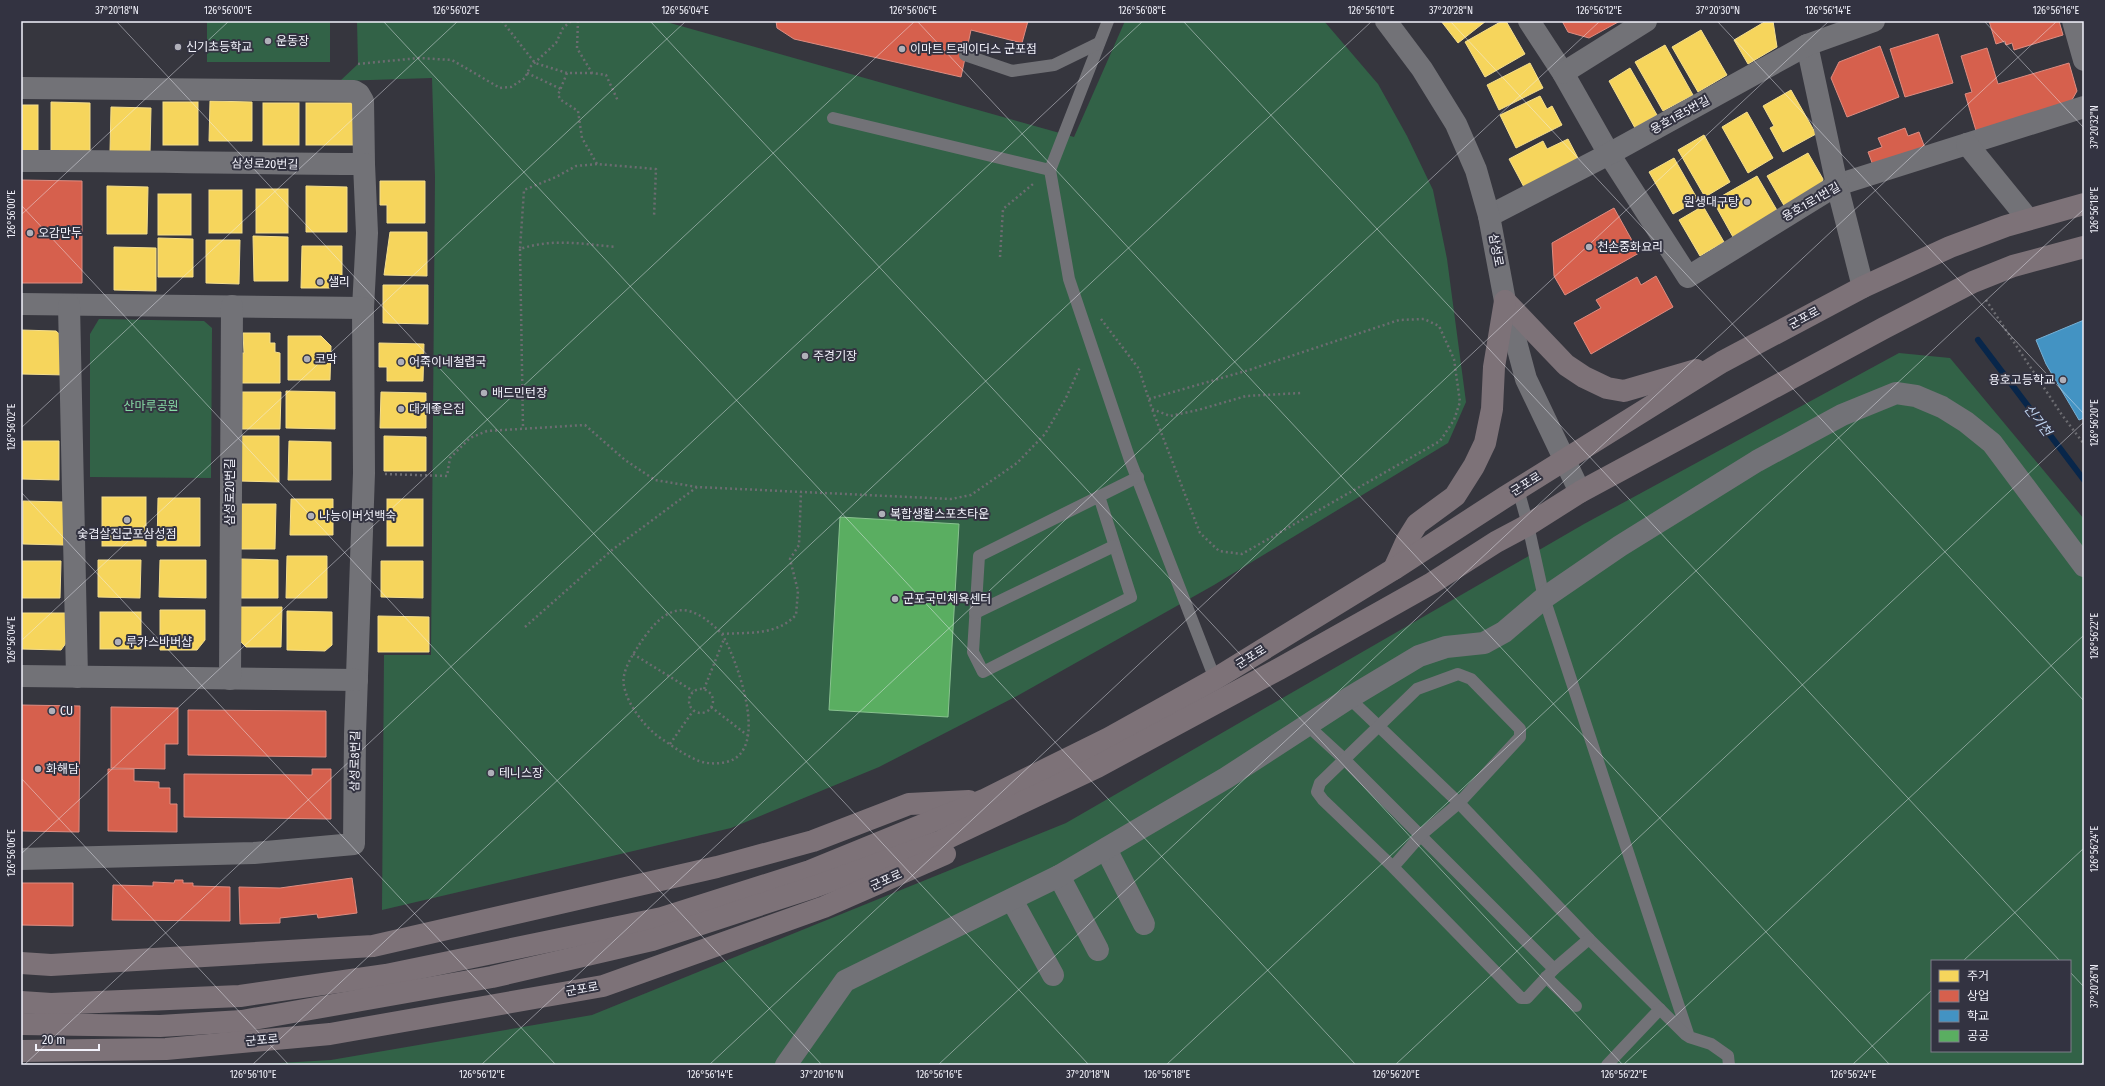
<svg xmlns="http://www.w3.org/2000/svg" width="2105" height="1086" font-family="'Fira Sans Condensed','Noto Sans KR',sans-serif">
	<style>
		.green { fill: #326247; fill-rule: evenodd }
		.homes { fill: #f6d55c; stroke: #f5de8c }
		.shops { fill: #d6604d; stroke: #de8c81 }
		.schools { fill: #4393c3; stroke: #78b0d4 }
		.public { fill: #5aae61; stroke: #88c28f }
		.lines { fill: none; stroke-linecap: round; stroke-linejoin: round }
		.stream { stroke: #08264a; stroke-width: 6 }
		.path { stroke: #6c6c71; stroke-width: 2.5; stroke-dasharray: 2 3; stroke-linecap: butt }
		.service { stroke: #727277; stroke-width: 12 }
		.minor { stroke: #727277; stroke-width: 22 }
		.tertiary { stroke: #727277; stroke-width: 22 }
		.primary { stroke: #7d7278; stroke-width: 22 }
		.ticks { fill: none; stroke: #f2f2fb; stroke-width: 1; stroke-opacity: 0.45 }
		.poi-dot { fill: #b0b0b9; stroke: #333341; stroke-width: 1.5 }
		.labels { text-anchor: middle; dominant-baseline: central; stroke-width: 4; stroke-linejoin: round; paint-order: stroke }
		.poi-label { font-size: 12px; fill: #f2f2fb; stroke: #333341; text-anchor: start }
		.street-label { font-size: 12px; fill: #f2f2fb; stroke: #333341 }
		.park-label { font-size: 12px; fill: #87dca6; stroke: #333341 }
		.water-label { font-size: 13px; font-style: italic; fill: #c1d6f2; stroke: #333341 }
		.neatline { fill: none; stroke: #f2f2fb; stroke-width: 1.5 }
		.ticks-label { font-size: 10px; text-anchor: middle; fill: #f2f2fb }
	</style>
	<rect width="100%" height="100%" fill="#36363e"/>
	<!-- green -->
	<g class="green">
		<rect x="207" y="21" width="123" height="41"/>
		<polygon points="357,21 663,21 1074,137 1125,21 1324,21 1378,84 1407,136 1433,190 1447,259 1466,402 1448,443 1214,585 1017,696 879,767 731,828 382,910 384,655 431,655 435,177 432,78 340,81 358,64"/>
		<polygon points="99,319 204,321 212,328 211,478 90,477 90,334"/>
		<path d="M1899,353L1950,358L2084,519V1065H243L331,1060L592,1015L1066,823L1584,524ZM1932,961H2070V1051H1932Z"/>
	</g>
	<!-- homes -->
	<g class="homes">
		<polygon points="1441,21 1486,21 1458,43"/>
		<polygon points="1502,21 1506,21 1525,54 1485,77 1465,42"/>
		<polygon points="1766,21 1773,21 1777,47 1748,64 1734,40"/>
		<polygon points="1701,30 1727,75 1698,92 1672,47"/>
		<polygon points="1665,45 1693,95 1663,111 1635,62"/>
		<polygon points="1530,63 1543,88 1499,110 1487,85"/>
		<polygon points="1630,68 1657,115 1635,128 1609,81"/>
		<polygon points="1791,90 1816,134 1783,152 1770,128 1774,126 1763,106"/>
		<polygon points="1540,96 1547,109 1552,106 1562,125 1516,148 1500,115"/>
		<polygon points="210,101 252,102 252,141 209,141"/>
		<polygon points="51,102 90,103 90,153 51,153"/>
		<rect x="163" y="102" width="35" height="43"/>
		<rect x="263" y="103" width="36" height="42"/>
		<rect x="306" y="103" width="49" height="42"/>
		<rect x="21" y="105" width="17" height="46"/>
		<polygon points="111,107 151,108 150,153 110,152"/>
		<polygon points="1747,112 1773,158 1748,173 1722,127"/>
		<polygon points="1704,135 1730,182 1705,197 1678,150"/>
		<polygon points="1568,139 1579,160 1525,189 1509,159 1543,141 1547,149"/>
		<polygon points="1808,153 1823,179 1821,189 1786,209 1767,176"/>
		<polygon points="1674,158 1698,200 1673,214 1649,172"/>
		<polygon points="1757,176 1778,212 1733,237 1713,201"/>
		<polygon points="380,181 425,181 425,223 387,223 387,205 380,205"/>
		<polygon points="107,186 148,187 147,234 107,234"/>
		<polygon points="306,186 347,187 347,232 306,232"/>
		<rect x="256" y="189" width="32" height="44"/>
		<rect x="209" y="190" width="33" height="43"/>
		<rect x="158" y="194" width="33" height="41"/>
		<polygon points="1703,206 1724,242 1700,256 1679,220"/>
		<polygon points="390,232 427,232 427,276 384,275"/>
		<polygon points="253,236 288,237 288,281 254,281"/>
		<polygon points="158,238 193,239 193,277 158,277"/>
		<polygon points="206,240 240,240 239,284 206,283"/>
		<polygon points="302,246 342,246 342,279 334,288 301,288"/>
		<polygon points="114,247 156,248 156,291 114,290"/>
		<polygon points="383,285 428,285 428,324 383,323"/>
		<polygon points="21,330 56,331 66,340 66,375 21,374"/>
		<polygon points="243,333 270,333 270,343 275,343 275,352 280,353 280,383 234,383 235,353 244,353"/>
		<polygon points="288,336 321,336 331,346 330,380 288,380"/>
		<polygon points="379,343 424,344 423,381 387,381 387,367 379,367"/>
		<polygon points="286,391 335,392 335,429 286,428"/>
		<polygon points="242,392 281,392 280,429 242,429"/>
		<polygon points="381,392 426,393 426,428 380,428"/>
		<polygon points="239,436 279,436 279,482 239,481"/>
		<polygon points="384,436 426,437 426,471 384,471"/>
		<polygon points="21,441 59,441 59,480 21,479"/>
		<polygon points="289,441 331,442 331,480 288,480"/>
		<rect x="102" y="497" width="44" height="49"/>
		<polygon points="158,498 200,498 200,546 157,546"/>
		<polygon points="291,499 333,499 333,535 290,535"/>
		<rect x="387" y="499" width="36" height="47"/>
		<polygon points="23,501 64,502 64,545 23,544"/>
		<polygon points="240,504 276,504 275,549 240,549"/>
		<polygon points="287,556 327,556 327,598 286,598"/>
		<polygon points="241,559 278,560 278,598 241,598"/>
		<polygon points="98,560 141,560 140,598 98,597"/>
		<polygon points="160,560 206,560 206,598 159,597"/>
		<polygon points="21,561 61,561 60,598 21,598"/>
		<polygon points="381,561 423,561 423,598 381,597"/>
		<polygon points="238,607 282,607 281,647 246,647 238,639"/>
		<polygon points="160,610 205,610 205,640 197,650 160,650"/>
		<polygon points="287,611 332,612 332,645 325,651 287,650"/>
		<rect x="100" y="612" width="41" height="37"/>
		<polygon points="21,613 69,613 69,639 61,650 21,649"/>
		<polygon points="378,616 429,617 429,652 378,652"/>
	</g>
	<!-- shops -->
	<g class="shops">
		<polygon points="776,21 1028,21 1022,43 971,30 961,77 794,39 777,28"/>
		<polygon points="1562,21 1620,21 1589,38 1568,32"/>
		<polygon points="1989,21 2059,21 2063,35 2014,50 2012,43 2006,45 2005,41 1996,44"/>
		<polygon points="1938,34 1953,83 1905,97 1890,49"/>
		<polygon points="1880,46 1899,97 1847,117 1831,78 1839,62"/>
		<polygon points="1987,48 1998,84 2069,63 2077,91 2068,107 1977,134 1965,94 1972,92 1961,56"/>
		<polygon points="1905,128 1908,136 1919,132 1925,148 1874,168 1868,152 1882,147 1878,138"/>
		<polygon points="21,180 82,181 82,283 21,283"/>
		<polygon points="1614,208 1639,253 1565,295 1554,276 1552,243"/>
		<polygon points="1656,276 1673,307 1591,354 1574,323 1601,308 1596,300 1637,277 1641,285"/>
		<polygon points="21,705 80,706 79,832 21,831"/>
		<polygon points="111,707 178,708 178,744 165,744 165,769 111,768"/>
		<polygon points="188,710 326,711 326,757 188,755"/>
		<polygon points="108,769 134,769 134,781 159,782 159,788 170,788 170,804 177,804 177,832 108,831"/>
		<polygon points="312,769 331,769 331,819 184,817 184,774 312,775"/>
		<polygon points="352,878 357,913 318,918 317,914 280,918 280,923 240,924 239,887 280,888"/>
		<polygon points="175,880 183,880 183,883 193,883 193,886 230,887 230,921 112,920 113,885 153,886 153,882 174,883"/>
		<polygon points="21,883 73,883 73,926 21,925"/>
	</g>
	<!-- schools -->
	<polygon class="schools" points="2084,320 2084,418 2079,420 2046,364 2036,340"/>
	<!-- public -->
	<polygon class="public" points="840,517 959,524 948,717 829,710"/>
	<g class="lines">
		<!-- stream -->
		<polyline class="stream" points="1978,340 2084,480"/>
		<!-- path -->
		<g class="path">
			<polyline points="502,21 535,63 567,73"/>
			<polyline points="578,21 577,48 592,73 606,75 618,101"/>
			<polyline points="358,64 419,58 452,60 500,88 511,87 525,78 530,67 556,43 563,28 571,21"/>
			<polyline points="527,73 561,89"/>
			<polyline points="592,73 567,73 558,95 561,100 578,111 582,138 597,164 656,169 654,217"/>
			<path d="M597,164L576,166L556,177L524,190L520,249C553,238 582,244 616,247"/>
			<polyline points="520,249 523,428"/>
			<polyline points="1000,257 1003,209 1033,184"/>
			<polyline points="1986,300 2062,415 2084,444"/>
			<polyline points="1101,319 1139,369 1152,409 1170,416 1198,410 1246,396 1301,393"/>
			<polyline points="1149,399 1249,370 1399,320 1424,319 1439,326 1454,359 1460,402 1454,420 1440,441 1242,554 1219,551 1200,533 1152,409"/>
			<polyline points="385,474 447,476 450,458 470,438 487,431 585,425 625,460 655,480 697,487 951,499 971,495 1017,463 1045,434 1065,400 1080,367"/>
			<polyline points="525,627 612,550 697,487"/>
			<path d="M722,634C736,658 772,752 726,762C718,764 708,764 699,761C687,756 676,749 665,741C648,731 628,707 624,686C621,672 632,656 639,645C665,605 687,597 722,634C749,632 776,636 796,615L798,591L790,559L799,545L801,492"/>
			<polyline points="633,654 693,691"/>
			<circle cx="701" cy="701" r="12"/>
			<polyline points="704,689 724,639"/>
			<polyline points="711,707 747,735"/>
			<polyline points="670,744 693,711"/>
		</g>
		<!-- service -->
		<g class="service">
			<polyline points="1108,21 1050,170 1069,279 1130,460 1215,679"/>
			<polyline points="965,55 1012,71 1054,65 1099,43"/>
			<polyline points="833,118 1050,170"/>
			<polyline points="1518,489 1528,525 1544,598 1689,1037 1711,1044 1728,1056 1729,1065"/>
			<polyline points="1099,496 1131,597 983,672 973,652 979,556 1138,477"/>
			<polyline points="975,613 1114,546"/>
			<polyline points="1349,698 1459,803 1589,939 1686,1035"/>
			<polyline points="1307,725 1344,759 1554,969"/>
			<polyline points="1393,867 1421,835 1459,803 1520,737 1520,729 1471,679 1458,674 1417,689 1320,783 1317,792 1323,800 1393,867 1521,998 1527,998 1554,969 1589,939"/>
			<polyline points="1546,977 1576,1006"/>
			<polyline points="1607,1065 1660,1009"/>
		</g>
		<!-- minor -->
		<g class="minor">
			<polyline points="1529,21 1563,73 1609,154 1688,277 1837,185 2084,107"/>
			<polyline points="2073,21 2084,60"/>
			<polyline points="1807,45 1837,185 1863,287"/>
			<polyline points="1563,73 1646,21"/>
			<polyline points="21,88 354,91 359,94 363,101 364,164"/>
			<polyline points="1967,144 2028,219"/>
			<path d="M21,161C136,160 250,164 364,164L367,233L363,308L364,473L355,734L354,844L254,853L21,859"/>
			<polyline points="1489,216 1609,154 1807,45 1874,21"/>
			<polyline points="21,304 363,308"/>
			<polyline points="69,305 77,677"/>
			<polyline points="21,676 357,680"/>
			<polyline points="230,679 232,306"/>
			<polyline points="1106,849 1144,924"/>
			<polyline points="1059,876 1098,950"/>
			<polyline points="1012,900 1053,975"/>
			<polyline points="786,1065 845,981 1059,876 1226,778 1349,698 1419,656 1446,647 1484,643 1504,632 1544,598 1620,546 1757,461 1842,415 1896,393 1916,396 1942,407 1966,422 1992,443 2084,566"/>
		</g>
		<!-- tertiary -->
		<polyline class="tertiary" points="1386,21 1422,69 1456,124 1476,170 1489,216 1505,301 1526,379 1580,492"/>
		<!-- primary -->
		<g class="primary">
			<polyline points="1505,301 1566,365 1584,377 1607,388 1624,391 1696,370"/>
			<polyline points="1394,569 1407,540 1417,524 1455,496 1474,466 1485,443 1492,409 1494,367 1505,301"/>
			<polyline points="21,963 51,965 373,946 717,867 813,841 909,804 969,801"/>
			<polyline points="21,1002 51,1004 240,996 386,975 662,918 810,871 984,800 1109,738 1215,679 1394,569 1505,497 1722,362 1863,287 1950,247 2006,226 2084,204"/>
			<polyline points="21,1024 160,1026 242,1021 492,977 652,940 814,887 941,841 1097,767 1279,669 1432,583 1496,542 1528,525 1580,492 1884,328 1973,282 2013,266 2084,247"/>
			<polyline points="21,1051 166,1049 330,1034 603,986 824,907 945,854"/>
		</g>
	</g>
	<!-- ticks -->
	<path class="ticks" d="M116,21L1089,1065M383,21L1356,1065M650,21L1623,1065M917,21L1890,1065M1183,21L2060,961M1450,21L2084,701M1717,21L2084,414M1984,21L2084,128M21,205L822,1065M21,215L229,21M21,428L458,21M21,492L556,1065M21,641L686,21M21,778L289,1065M21,854L915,21M1963,961L2084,848M2070,972L2084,987M21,1064L22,1065M24,1065L1143,21M252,1065L1372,21M481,1065L1600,21M709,1065L1829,21M938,1065L2057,21M1166,1065L2084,209M1395,1065L2084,422M1623,1065L2084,635M1852,1065L1932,990M2080,1065L2084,1061"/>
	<!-- markers -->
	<g class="poi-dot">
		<circle cx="268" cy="41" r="4"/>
		<circle cx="178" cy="47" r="4"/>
		<circle cx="902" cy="49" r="4"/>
		<circle cx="1747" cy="202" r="4"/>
		<circle cx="30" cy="233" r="4"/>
		<circle cx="1589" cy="247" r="4"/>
		<circle cx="320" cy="282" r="4"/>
		<circle cx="805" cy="356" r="4"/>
		<circle cx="307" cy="359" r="4"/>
		<circle cx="401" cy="362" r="4"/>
		<circle cx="2063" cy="380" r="4"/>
		<circle cx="484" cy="393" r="4"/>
		<circle cx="401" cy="409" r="4"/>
		<circle cx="882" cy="514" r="4"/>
		<circle cx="311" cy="516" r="4"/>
		<circle cx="127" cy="520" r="4"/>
		<circle cx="895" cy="599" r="4"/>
		<circle cx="118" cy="642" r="4"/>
		<circle cx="52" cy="711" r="4"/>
		<circle cx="38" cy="769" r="4"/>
		<circle cx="491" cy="773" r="4"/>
	</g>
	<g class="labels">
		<!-- poi labels -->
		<g class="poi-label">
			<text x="276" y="41">운동장</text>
			<text x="186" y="47">신기초등학교</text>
			<text x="910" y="49">이마트 트레이더스 군포점</text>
			<text x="1739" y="202" text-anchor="end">원생대구탕</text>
			<text x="38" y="233">오감만두</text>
			<text x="1597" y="247">천손중화요리</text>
			<text x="328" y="282">샐리</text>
			<text x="813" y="356">주경기장</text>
			<text x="315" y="359">코막</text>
			<text x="409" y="362">어죽이네철렵국</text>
			<text x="2055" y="380" text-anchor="end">용호고등학교</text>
			<text x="492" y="393">배드민턴장</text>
			<text x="409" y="409">대게좋은집</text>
			<text x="890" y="514">복합생활스포츠타운</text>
			<text x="319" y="516">나능이버섯백숙</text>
			<text x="127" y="534" text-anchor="middle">숯겹살집군포삼성점</text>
			<text x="903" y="599">군포국민체육센터</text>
			<text x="126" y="642">루카스바버샵</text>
			<text x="60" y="711">CU</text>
			<text x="46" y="769">화해담</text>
			<text x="499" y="773">테니스장</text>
		</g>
		<!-- street labels -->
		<g class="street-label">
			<text transform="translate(1680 115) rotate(-29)">용호1로5번길</text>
			<text transform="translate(265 164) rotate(1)">삼성로20번길</text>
			<text transform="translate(1811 202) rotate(-30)">용호1로1번길</text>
			<text transform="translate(1496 250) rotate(79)">삼성로</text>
			<text transform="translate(1804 318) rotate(-28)">군포로</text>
			<text transform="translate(1526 484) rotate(-32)">군포로</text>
			<text transform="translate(230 492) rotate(-90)">삼성로20번길</text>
			<text transform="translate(1251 657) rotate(-32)">군포로</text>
			<text transform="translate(355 761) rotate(-89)">삼성로8번길</text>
			<text transform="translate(886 880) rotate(-24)">군포로</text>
			<text transform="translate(582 989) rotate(-10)">군포로</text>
			<text transform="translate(262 1040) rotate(-5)">군포로</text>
		</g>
		<!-- park labels -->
		<g class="park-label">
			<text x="151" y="406">산마루공원</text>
		</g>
		<!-- water labels -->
		<g class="water-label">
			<text transform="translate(2038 420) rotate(53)">신기천</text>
		</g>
	</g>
	<!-- border -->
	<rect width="2105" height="1086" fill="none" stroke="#333341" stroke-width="44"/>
	<!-- legend -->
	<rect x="1931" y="960" width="140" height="92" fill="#333341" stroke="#7f7f8b"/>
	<rect x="1939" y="970" width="20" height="12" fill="#f6d55c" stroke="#7f7f8b"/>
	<text x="1967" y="980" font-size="12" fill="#f2f2fb">주거</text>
	<rect x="1939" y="990" width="20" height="12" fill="#d6604d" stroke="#7f7f8b"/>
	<text x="1967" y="1000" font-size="12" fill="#f2f2fb">상업</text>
	<rect x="1939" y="1010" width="20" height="12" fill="#4393c3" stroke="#7f7f8b"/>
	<text x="1967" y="1020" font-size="12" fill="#f2f2fb">학교</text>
	<rect x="1939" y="1030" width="20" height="12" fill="#5aae61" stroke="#7f7f8b"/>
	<text x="1967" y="1040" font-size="12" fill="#f2f2fb">공공</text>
	<!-- scale -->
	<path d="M36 1044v6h63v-6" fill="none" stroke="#f2f2fb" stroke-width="2"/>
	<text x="42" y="1044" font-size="12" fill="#f2f2fb" stroke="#333341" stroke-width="3" paint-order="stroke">20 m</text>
	<rect x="22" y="22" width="2061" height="1042" class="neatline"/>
	<g class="ticks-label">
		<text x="117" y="14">37°20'18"N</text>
		<text x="228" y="14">126°56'00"E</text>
		<text x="456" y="14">126°56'02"E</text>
		<text x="685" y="14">126°56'04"E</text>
		<text x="913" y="14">126°56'06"E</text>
		<text x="1142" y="14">126°56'08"E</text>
		<text x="1371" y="14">126°56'10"E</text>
		<text x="1451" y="14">37°20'28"N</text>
		<text x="1599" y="14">126°56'12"E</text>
		<text x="1718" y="14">37°20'30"N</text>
		<text x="1828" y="14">126°56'14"E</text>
		<text x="2056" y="14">126°56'16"E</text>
		<text transform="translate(2094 127) rotate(-90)" y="4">37°20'32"N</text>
		<text transform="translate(2094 210) rotate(-90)" y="4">126°56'18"E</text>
		<text transform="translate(11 214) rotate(-90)" y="4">126°56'00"E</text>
		<text transform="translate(2094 423) rotate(-90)" y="4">126°56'20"E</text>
		<text transform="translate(11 427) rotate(-90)" y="4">126°56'02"E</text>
		<text transform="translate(2094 636) rotate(-90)" y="4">126°56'22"E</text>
		<text transform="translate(11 640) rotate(-90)" y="4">126°56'04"E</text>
		<text transform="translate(2094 849) rotate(-90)" y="4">126°56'24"E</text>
		<text transform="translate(11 853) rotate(-90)" y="4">126°56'06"E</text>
		<text transform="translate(2094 986) rotate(-90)" y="4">37°20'26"N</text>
		<text x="253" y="1078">126°56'10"E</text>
		<text x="482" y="1078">126°56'12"E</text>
		<text x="710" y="1078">126°56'14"E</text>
		<text x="822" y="1078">37°20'16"N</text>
		<text x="939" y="1078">126°56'16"E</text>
		<text x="1088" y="1078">37°20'18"N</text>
		<text x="1167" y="1078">126°56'18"E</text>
		<text x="1396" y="1078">126°56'20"E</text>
		<text x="1624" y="1078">126°56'22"E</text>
		<text x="1853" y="1078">126°56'24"E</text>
	</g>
</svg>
